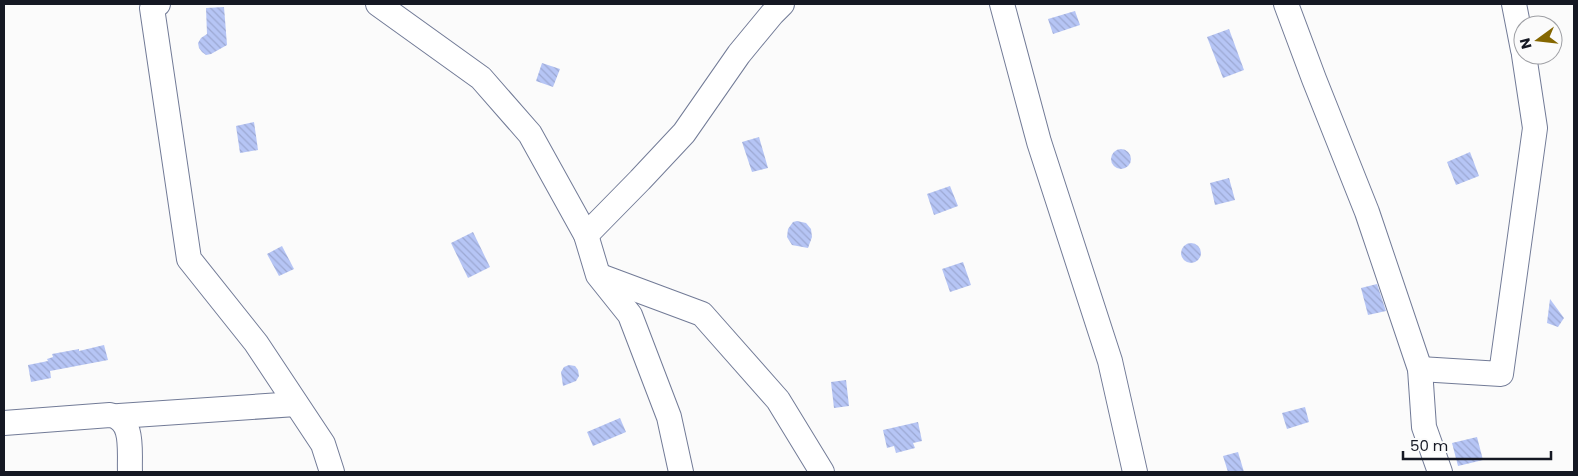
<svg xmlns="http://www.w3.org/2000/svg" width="1578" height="476" font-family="Poppins,sans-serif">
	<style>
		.building { fill: url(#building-back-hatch) }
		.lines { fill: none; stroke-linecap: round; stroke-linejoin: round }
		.street-casing { stroke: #727b97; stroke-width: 26 }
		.street { stroke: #fff; stroke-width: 24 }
	</style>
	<defs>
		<pattern id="building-back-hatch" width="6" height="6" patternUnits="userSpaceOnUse" patternTransform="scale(1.25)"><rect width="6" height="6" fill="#b6c5f5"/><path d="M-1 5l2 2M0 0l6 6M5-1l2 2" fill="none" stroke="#9ca8d2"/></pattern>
	</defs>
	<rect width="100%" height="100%" fill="#fbfbfb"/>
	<!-- building -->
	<g class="building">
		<polygon points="224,7 227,45 211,54 206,55 202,52 199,48 198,43 201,38 207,34 206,8"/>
		<polygon points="1075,11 1080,25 1053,34 1048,19"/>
		<polygon points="1229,29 1244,70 1223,78 1207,37"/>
		<polygon points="542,63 560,69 553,87 536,81"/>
		<polygon points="254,122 258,150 240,153 236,126"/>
		<polygon points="759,137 768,168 752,172 742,142"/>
		<circle cx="1121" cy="159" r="10"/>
		<polygon points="1470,152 1479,176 1456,185 1447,162"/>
		<polygon points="1229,178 1235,200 1215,205 1210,183"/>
		<polygon points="950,186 958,206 934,215 927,194"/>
		<polygon points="797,221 806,223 811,229 812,237 808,248 792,245 787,237 788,229 793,222"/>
		<polygon points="473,232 490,267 468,278 451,243"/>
		<circle cx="1191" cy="253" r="10"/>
		<polygon points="282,246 294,269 279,276 267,254"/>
		<polygon points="963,262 971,285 950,292 942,269"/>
		<polygon points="1377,284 1386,311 1368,315 1361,288"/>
		<polygon points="1550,299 1564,318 1558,327 1547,323"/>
		<polygon points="104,345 108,360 50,371 51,378 31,382 28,365 48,361 47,359 53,357 52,354 79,349 79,351"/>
		<polygon points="569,365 575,366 578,370 579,376 576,381 563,386 561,372 564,367"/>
		<polygon points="846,380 849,406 834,408 831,382"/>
		<polygon points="1305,407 1309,422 1287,429 1282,413"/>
		<polygon points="620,418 626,432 593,446 587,432"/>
		<polygon points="918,422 922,441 913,443 915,448 896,453 894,446 887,448 883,430"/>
		<polygon points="1477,437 1483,460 1458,466 1452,443"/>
		<polygon points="1238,452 1244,472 1228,472 1223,456"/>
	</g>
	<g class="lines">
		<defs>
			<g id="street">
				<polyline points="158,4 152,8 189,259 256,343 323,444 332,472"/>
				<polyline points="378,4 481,78 530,134 586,235 598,275 630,315 669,417 681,472"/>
				<polyline points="1002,4 1039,142 1110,361 1135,472"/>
				<polyline points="1286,4 1314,79 1367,212 1420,369 1424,427 1440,472"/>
				<polyline points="1514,4 1523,50"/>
				<polyline points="586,235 640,180 684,133 739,54 772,14 782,4"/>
				<polyline points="600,276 702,314 778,400 822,472"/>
				<polyline points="1420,369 1501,374 1535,128 1524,55"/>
				<polyline points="119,416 296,404"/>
				<path d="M4,423L110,415C135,419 129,452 130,472"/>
			</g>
		</defs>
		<!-- street casing -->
		<use href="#street" class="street-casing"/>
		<!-- street -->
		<use href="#street" class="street"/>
	</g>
	<!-- border -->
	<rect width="1578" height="476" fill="none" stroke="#151823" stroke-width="10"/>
	<!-- north arrow -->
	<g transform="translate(1538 40) rotate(255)"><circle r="24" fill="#fbfbfb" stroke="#9fa0a5"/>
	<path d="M0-4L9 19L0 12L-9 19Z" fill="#856700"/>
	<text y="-8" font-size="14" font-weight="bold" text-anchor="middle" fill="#151823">N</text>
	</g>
	<!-- scale -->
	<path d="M1403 451v8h148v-8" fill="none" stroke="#151823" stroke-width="2.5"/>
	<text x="1410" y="451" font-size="15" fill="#151823" stroke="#fbfbfb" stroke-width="4" paint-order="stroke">50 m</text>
</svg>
